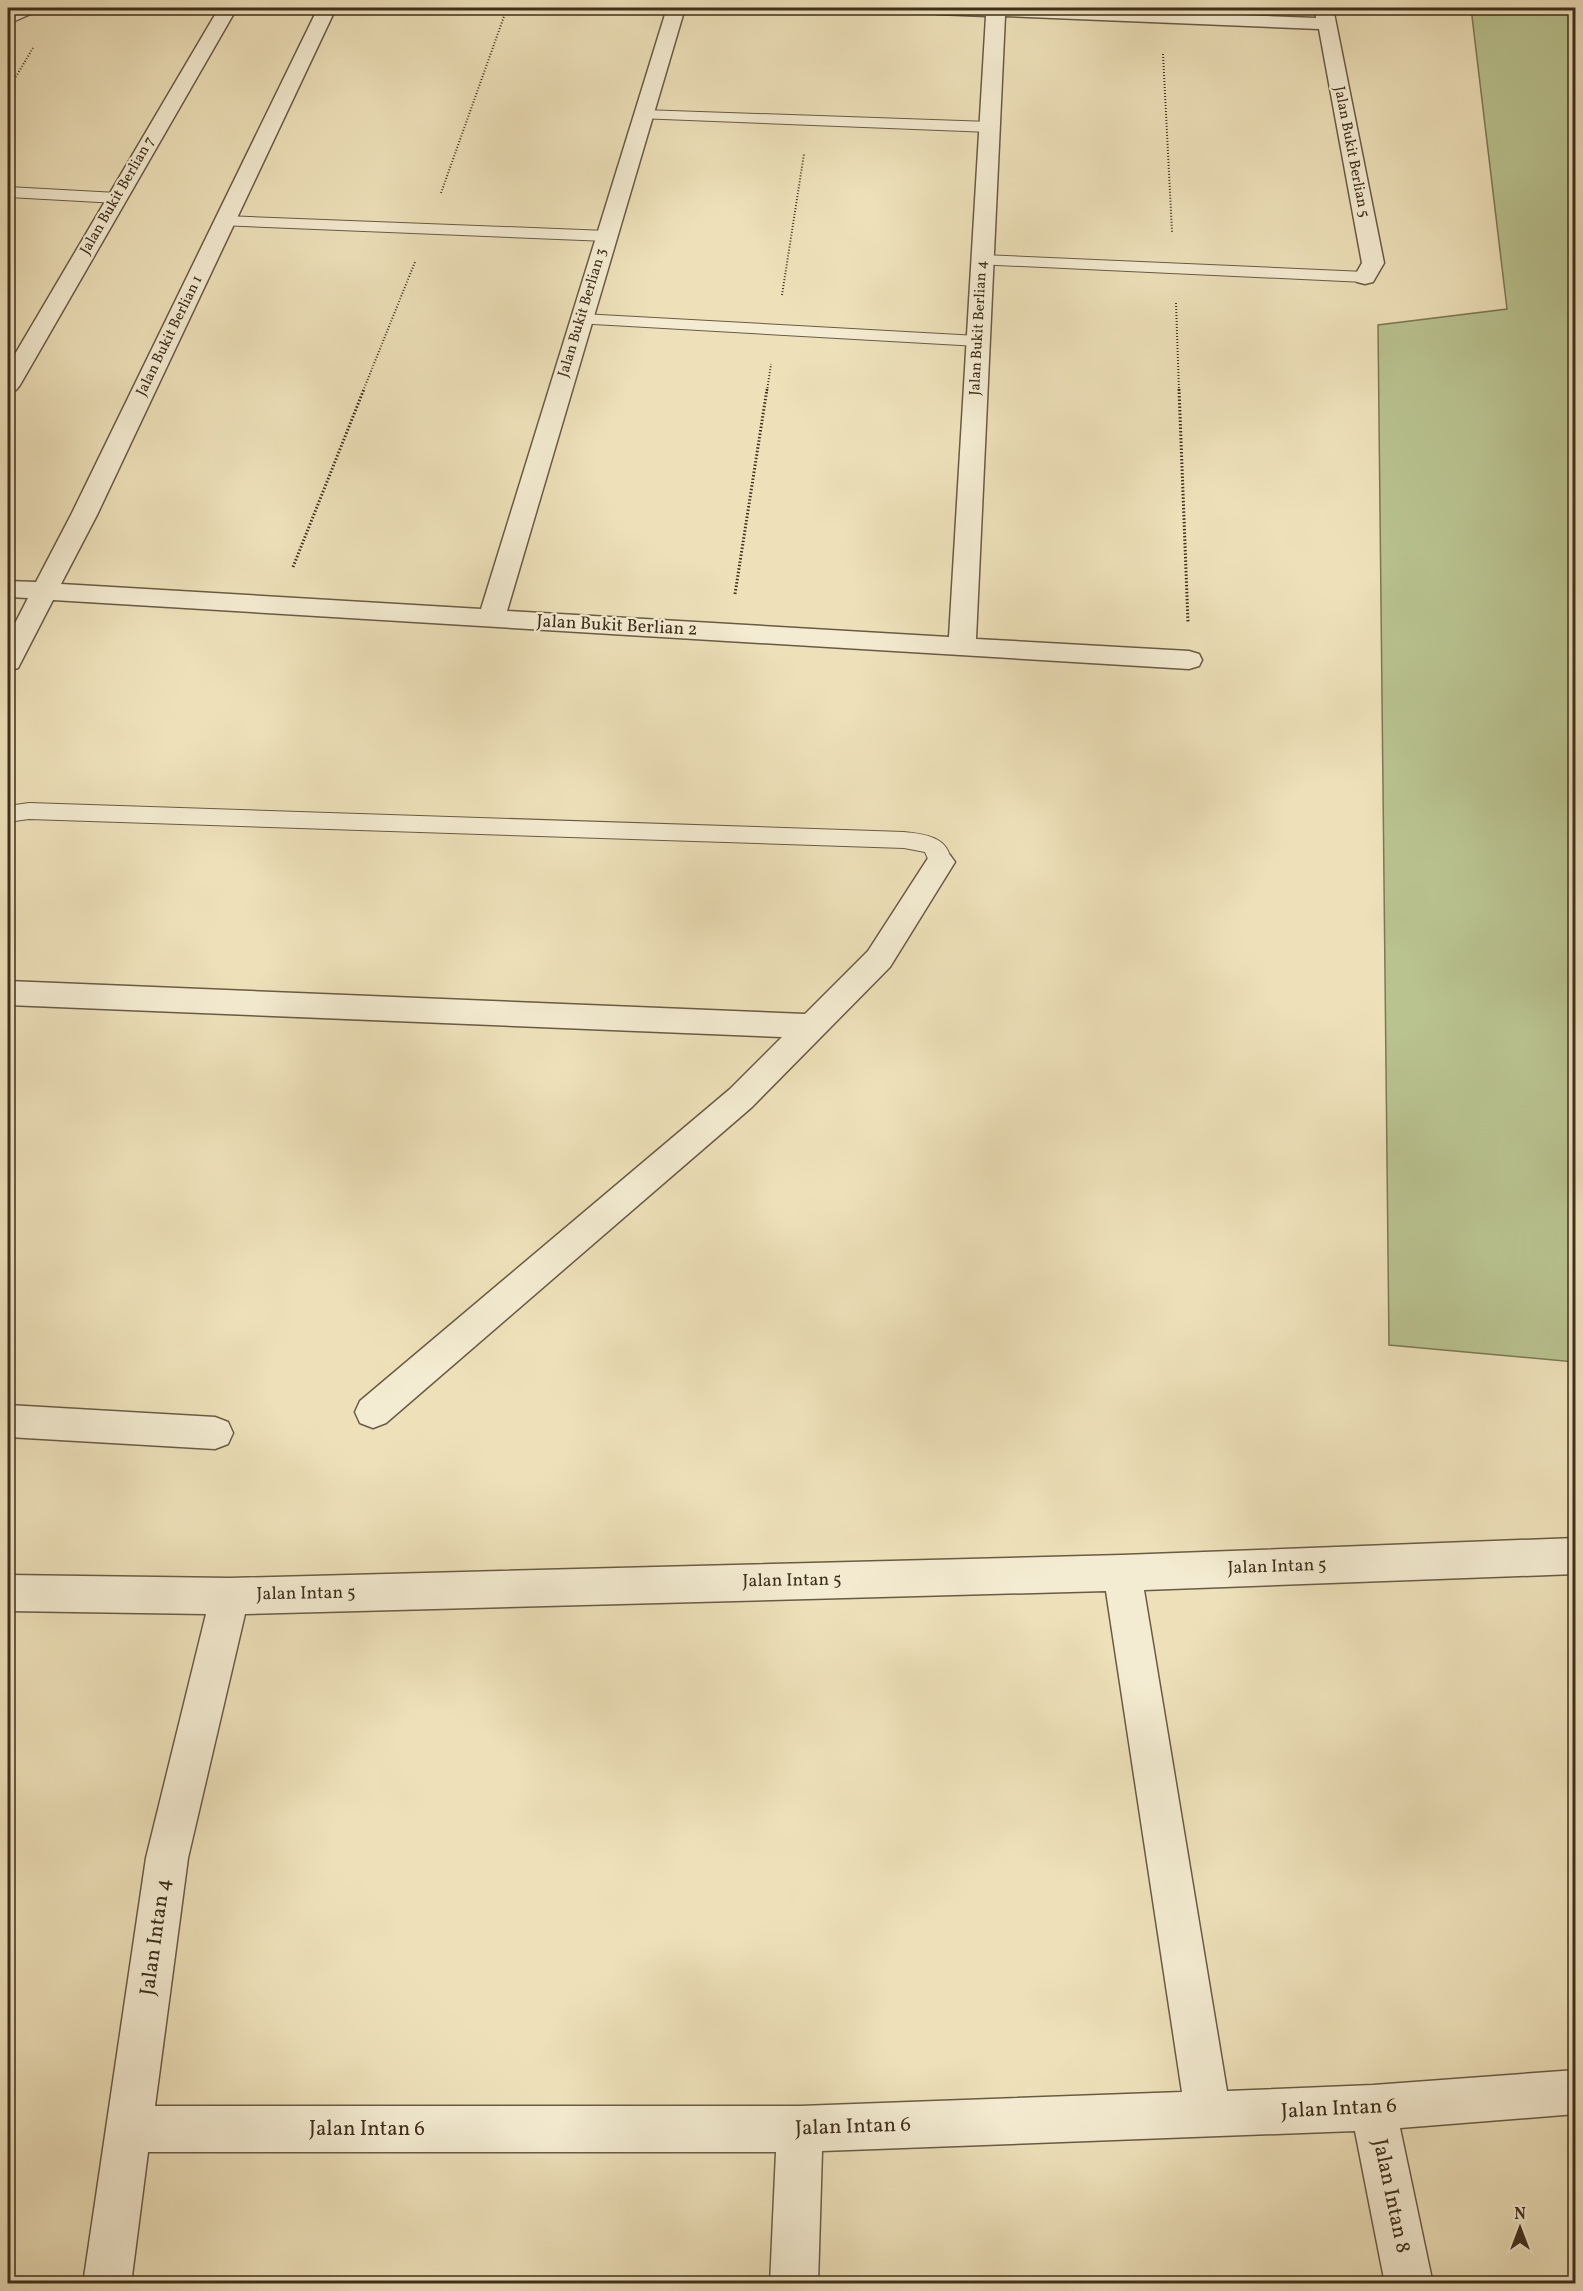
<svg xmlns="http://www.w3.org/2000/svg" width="1583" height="2291" font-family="Vollkorn,serif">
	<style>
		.green { fill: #b9c390; stroke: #7c7856; stroke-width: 1.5 }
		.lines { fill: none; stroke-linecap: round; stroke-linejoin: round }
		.service-casing { stroke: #6a5b44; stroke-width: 2 }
		.minor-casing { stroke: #6a5b44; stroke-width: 3 }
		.path-far1 { stroke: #3e2e1d; stroke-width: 2; stroke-dasharray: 1 2; stroke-linecap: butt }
		.path { stroke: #3e2e1d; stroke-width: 3; stroke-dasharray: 1.5 2; stroke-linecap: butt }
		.service { fill: #f4ecd2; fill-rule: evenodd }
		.minor { fill: #f4ecd2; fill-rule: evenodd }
		.labels { text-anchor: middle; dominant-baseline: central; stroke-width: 4.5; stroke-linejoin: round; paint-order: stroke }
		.far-street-label { font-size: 15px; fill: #3e2e1d; stroke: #f4ecd2 }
		.street-label { font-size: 18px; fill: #3e2e1d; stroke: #f4ecd2 }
		.near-street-label { font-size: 21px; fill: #3e2e1d; stroke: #f4ecd2 }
	</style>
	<rect width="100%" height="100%" fill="#eee1ba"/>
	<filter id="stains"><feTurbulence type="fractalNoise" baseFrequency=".00333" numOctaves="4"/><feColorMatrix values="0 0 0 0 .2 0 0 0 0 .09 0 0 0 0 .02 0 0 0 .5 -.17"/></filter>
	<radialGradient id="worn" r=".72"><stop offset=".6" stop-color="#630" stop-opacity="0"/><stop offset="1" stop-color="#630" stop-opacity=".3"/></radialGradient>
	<!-- green -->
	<polygon class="green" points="1471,8 1575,8 1575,1362 1389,1345 1378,325 1507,309"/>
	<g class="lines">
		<defs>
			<g id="service">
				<polygon points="643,110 990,122 998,127 990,132 638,118 635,115 638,112"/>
				<polygon points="8,187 117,193 125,198 117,203 8,197"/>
				<polygon points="225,216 607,231 615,236 607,241 219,225 217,221"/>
				<polygon points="982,255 1365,272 1371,273 1374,277 1371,281 1365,282 976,264 974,260 976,256"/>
				<polygon points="582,314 978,336 984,337 987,341 984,345 978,346 576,323 573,319 576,315"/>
				<path d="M29,803L904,832C925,834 949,837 951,862L948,868L940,870L932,868L925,852L904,848L29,819L8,822V806Z"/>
			</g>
			<g id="minor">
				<polygon points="14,8 37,8 35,12 8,24 8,11"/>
				<polygon points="219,8 237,8 20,385 16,390 8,392 8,366"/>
				<polygon points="318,8 336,8 97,515 61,584 481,609 667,8 685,8 507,611 949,637 986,16 937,14 930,12 928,8 1061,8 1316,18 1315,8 1333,8 1384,263 1373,282 1365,284 1357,282 1354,277 1362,263 1319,29 1005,16 976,639 1189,651 1199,654 1202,660 1199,666 1189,669 53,600 18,668 8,671 8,637 28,598 8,597 8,581 36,582 71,515"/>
				<polygon points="940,852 950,855 955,862 890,967 752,1107 386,1423 373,1428 360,1423 355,1412 360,1401 730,1089 782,1037 8,1005 8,981 805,1014 868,951 930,855"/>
				<polygon points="8,1405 215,1417 228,1422 233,1433 228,1444 215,1449 8,1437"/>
				<path d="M1576,1538V1574L1144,1590L1227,2091L1373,2085L1576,2070V2114L1400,2128L1433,2284H1385L1355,2131L822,2151L818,2284H770L776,2152H148L131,2284H83L146,1858L206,1614L8,1611V1575L230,1578L1122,1555ZM1106,1591L1182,2092L800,2106H155L188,1858L245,1614Z"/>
			</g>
		</defs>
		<!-- service casing -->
		<use href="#service" class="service-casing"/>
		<!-- minor casing -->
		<use href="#minor" class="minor-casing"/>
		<!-- path-far1 -->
		<g class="path-far1">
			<polyline points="1163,54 1172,232"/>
			<polyline points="8,90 33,48"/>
			<polyline points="441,193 507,8"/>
			<polyline points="782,295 804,154"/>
			<polyline points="1176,303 1179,391"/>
			<polyline points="363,391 415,262"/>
			<polyline points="767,391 771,364"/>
		</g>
		<!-- path -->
		<g class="path">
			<polyline points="1179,389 1188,622"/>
			<polyline points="293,567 364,389"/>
			<polyline points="735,594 767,389"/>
		</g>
		<!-- service -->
		<use href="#service" class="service"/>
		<!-- minor -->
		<use href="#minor" class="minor"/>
	</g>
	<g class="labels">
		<!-- far-street labels -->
		<g class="far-street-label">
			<text transform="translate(1351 152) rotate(79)">Jalan Bukit Berlian 5</text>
			<text transform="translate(118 196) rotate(-60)">Jalan Bukit Berlian 7</text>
			<text transform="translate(583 313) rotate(-73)">Jalan Bukit Berlian 3</text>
			<text transform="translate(979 328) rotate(-87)">Jalan Bukit Berlian 4</text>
			<text transform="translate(170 336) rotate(-64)">Jalan Bukit Berlian 1</text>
		</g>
		<!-- street labels -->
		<g class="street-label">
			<text transform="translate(617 626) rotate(3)">Jalan Bukit Berlian 2</text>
			<text transform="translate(1277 1567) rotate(-2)">Jalan Intan 5</text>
			<text transform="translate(792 1581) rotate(-1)">Jalan Intan 5</text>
			<text transform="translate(306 1594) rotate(-1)">Jalan Intan 5</text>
		</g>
		<!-- near-street labels -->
		<g class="near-street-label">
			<text transform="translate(156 1937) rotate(-82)">Jalan Intan 4</text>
			<text transform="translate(1339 2109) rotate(-3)">Jalan Intan 6</text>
			<text transform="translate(853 2127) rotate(-2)">Jalan Intan 6</text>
			<text x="367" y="2129">Jalan Intan 6</text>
			<text transform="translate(1391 2196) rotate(78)">Jalan Intan 8</text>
		</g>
	</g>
	<!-- margin -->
	<rect width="1583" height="2291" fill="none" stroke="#eee1ba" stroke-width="30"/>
	<rect x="9" y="9" width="1565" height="2273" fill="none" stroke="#3e2e1d" stroke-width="3"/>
	<rect x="15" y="15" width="1553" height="2261" fill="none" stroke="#3e2e1d" stroke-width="1.5"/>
	<!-- north arrow -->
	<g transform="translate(1520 2228)" stroke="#f4ecd2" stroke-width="4.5" paint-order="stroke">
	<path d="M0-4.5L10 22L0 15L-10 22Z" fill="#3e2e1d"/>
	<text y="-9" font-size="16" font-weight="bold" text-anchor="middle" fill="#3e2e1d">N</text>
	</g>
	<rect width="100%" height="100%" filter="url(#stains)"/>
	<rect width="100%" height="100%" fill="url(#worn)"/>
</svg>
